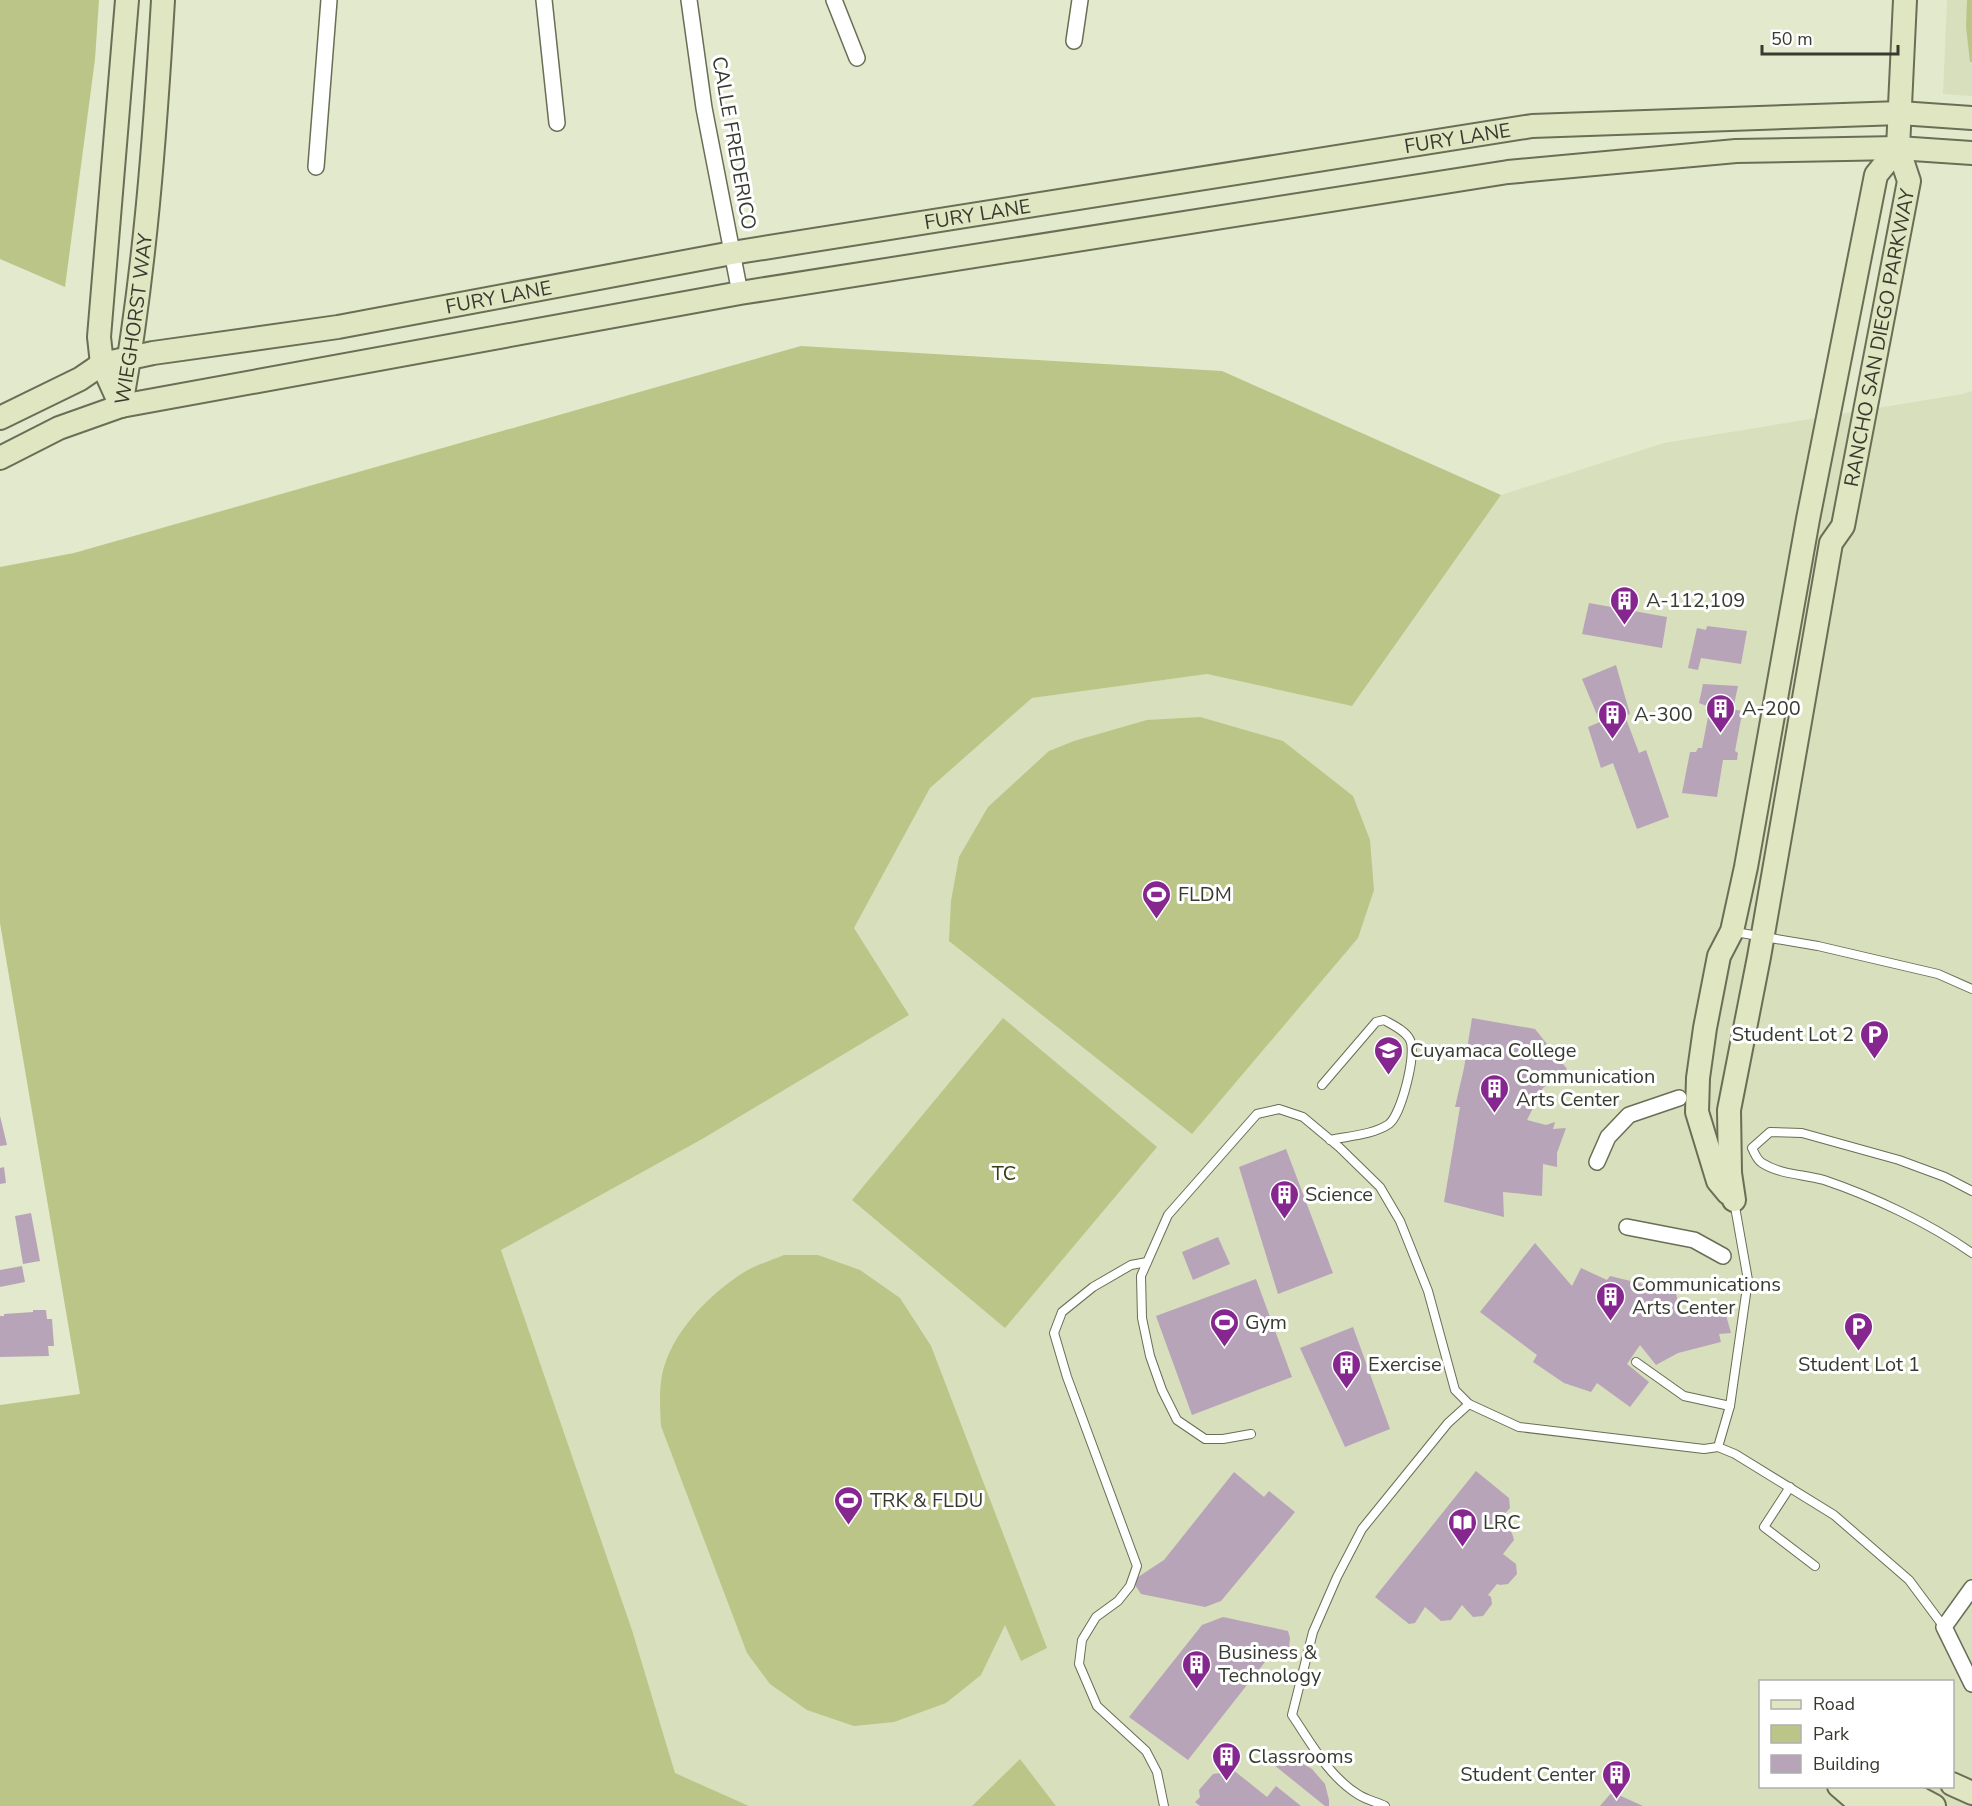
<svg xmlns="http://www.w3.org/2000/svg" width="1972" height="1806" font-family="'Nunito Sans',sans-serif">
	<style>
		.built { fill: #d7dfbc; fill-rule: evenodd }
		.green { fill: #bac587 }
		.building { fill: #b8a4b9 }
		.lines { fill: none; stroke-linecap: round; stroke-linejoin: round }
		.lane-casing { stroke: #696e56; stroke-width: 10 }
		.street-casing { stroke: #696e56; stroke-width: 18 }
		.secondary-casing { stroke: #696e56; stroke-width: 26 }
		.lane { stroke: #fff; stroke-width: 8 }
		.street { stroke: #fff; stroke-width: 15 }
		.secondary { stroke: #e0e5c2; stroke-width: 22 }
		.labels { text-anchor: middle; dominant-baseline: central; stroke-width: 6; stroke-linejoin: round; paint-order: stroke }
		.street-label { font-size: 20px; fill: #373a2f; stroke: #fff }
		.poi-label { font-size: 20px; fill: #373a2f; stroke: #fff; text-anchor: start }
		.park-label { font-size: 20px; fill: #373d13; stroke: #fff }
	</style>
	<rect width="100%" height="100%" fill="#e3e9cd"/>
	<!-- built -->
	<g class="built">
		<polygon points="1947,0 1972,0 1972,96 1943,94"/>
		<path d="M1972,391V1806H1056L1020,1760L972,1806H749L675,1773L632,1630L501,1250L704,1138L909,1015L854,928L930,788L1032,698L1207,674L1352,706L1501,495L1664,443L1963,394ZM1760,1682H1952V1786H1760Z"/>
	</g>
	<!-- green -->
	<g class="green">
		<polygon points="0,0 99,0 95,59 65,287 0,259"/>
		<polygon points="1967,0 1972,0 1972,62 1970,62 1966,27"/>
		<polygon points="801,346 1222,371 1501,495 1352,706 1207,674 1032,698 930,788 854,928 909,1015 704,1138 501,1250 632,1630 675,1773 749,1806 0,1806 0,1405 80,1394 0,923 0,567 74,553"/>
		<polygon points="1200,717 1283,741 1353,796 1370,840 1374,890 1358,938 1192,1134 949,941 951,901 959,857 988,807 1049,751 1074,741 1147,720"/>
		<polygon points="1003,1018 1157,1147 1005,1328 852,1200"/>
		<path d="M784,1255H818L860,1270L900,1298L931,1346L1047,1648L1021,1661L1005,1625L981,1675L946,1703L894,1722L854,1726L807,1710L770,1684L747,1653L661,1426C660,1409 659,1392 662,1375C671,1333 707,1297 741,1274C753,1266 770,1261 784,1255Z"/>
		<polygon points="1020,1759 1056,1806 972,1806"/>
	</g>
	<!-- building -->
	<g class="building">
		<polygon points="1589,603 1667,617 1662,648 1582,634"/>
		<polygon points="1707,626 1747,631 1741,664 1701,658 1698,670 1688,668 1697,628 1706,630"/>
		<polygon points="1616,665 1630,714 1625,716 1639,753 1646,750 1669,817 1637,829 1613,763 1601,768 1588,727 1600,722 1582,679"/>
		<polygon points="1703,684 1738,686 1733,709 1741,711 1747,708 1745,717 1741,719 1735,751 1738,753 1737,760 1723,760 1717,797 1682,793 1690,752 1696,752 1698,748 1702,748 1709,712 1705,711 1707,706 1699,703"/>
		<polygon points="1472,1018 1535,1029 1567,1069 1543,1088 1527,1120 1546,1125 1555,1122 1553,1129 1566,1128 1557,1153 1557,1167 1543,1164 1542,1196 1503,1192 1504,1217 1444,1202 1460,1107 1455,1107 1464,1068"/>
		<polygon points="0,1116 7,1145 0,1146"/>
		<polygon points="1286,1149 1333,1273 1278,1294 1239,1167"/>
		<polygon points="4,1167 6,1183 0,1184 0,1168"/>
		<polygon points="31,1213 40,1261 23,1264 15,1216"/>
		<polygon points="1218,1237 1230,1264 1193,1280 1182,1252"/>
		<polygon points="1535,1243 1572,1286 1581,1268 1607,1280 1610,1276 1676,1292 1679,1310 1710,1308 1722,1301 1731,1333 1719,1334 1721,1342 1678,1353 1656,1365 1640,1345 1627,1364 1649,1382 1630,1407 1597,1383 1591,1392 1564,1383 1533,1362 1537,1355 1480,1312"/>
		<polygon points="22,1266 25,1282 0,1287 0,1270"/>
		<polygon points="1256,1279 1292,1377 1192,1415 1156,1316"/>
		<polygon points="33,1310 46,1310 47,1319 52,1319 54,1346 48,1346 49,1356 0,1357 0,1316 4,1316 4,1314 33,1312"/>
		<polygon points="1353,1327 1390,1429 1345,1447 1300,1348"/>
		<polygon points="1476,1471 1509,1498 1510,1508 1498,1521 1512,1533 1514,1540 1503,1554 1516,1564 1517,1574 1508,1584 1500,1585 1497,1584 1488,1595 1491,1597 1492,1604 1483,1616 1473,1617 1462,1605 1451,1620 1441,1621 1425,1607 1415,1623 1409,1624 1375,1597"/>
		<polygon points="1234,1472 1264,1497 1269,1491 1295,1512 1221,1601 1205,1607 1141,1594 1135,1585 1138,1577 1164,1560"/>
		<polygon points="1223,1617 1288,1631 1290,1638 1289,1648 1265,1662 1188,1760 1129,1717 1202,1625"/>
		<polygon points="1276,1758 1296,1760 1312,1769 1325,1784 1329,1800 1329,1806 1325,1806 1269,1761"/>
		<polygon points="1227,1765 1267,1797 1276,1786 1301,1806 1200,1806 1195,1802 1200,1797 1199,1790 1213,1774 1220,1773"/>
		<polygon points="1612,1792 1643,1806 1600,1806"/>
	</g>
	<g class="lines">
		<defs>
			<g id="lane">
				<polyline points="1735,932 1818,946 1938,974 1972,989"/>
				<path d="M1322,1085L1376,1022L1384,1020C1393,1025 1406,1031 1410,1040C1417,1054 1401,1115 1389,1124C1373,1135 1348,1136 1330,1140"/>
				<path d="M1972,1191L1945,1177L1899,1160L1802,1133L1770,1132L1752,1148C1755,1154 1757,1160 1762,1163C1781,1175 1803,1174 1824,1180C1874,1197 1929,1223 1972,1253"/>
				<polyline points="1734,1201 1748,1280 1730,1406 1718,1447 1735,1454 1834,1515 1909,1580 1944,1627"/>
				<polyline points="1147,1262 1131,1265 1093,1287 1062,1312 1054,1333 1067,1377 1137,1566 1130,1586 1118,1601 1096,1617 1082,1640 1079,1664 1097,1706 1146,1751 1157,1772 1164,1806"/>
				<polyline points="1636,1362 1684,1396 1730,1406"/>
				<polyline points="1251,1434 1223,1439 1205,1439 1177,1420 1162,1390 1150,1356 1142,1318 1141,1276 1168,1215 1257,1114 1279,1109 1303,1117 1339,1147 1380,1187 1400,1221 1428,1291 1455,1390 1469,1404 1519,1427 1704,1449 1718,1447"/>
				<polyline points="1790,1487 1764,1527 1815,1566"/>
				<path d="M1385,1806C1377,1802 1367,1800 1359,1795C1329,1777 1311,1743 1292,1715L1313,1632L1337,1577L1362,1529L1448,1423L1469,1404"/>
			</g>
			<g id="street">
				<polyline points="544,0 557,123"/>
				<polyline points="689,0 704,108 740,293"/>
				<polyline points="834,0 857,58"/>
				<polyline points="1074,41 1080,0"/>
				<polyline points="316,167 329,0"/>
				<polyline points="1597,1162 1608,1137 1629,1115 1679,1098"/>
				<polyline points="1627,1227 1694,1240 1723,1256"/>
				<polyline points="1972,1588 1944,1627 1972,1684"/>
			</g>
			<g id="secondary">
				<polyline points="121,406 102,364 99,337 127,0"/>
				<path id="s1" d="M121,406C145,272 155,136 163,0"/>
				<path id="s2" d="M0,418L80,379L102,364L153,353L338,327L732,253L1532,126L1900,113L1972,118"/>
				<polyline points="0,458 59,428 121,406 740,293 1508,172 1736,151 1898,148 1972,153"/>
				<polyline points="1728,1193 1718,1181 1697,1112 1698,1078 1705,1028 1719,956 1732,931 1746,867 1808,519 1876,175 1898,148"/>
				<path id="s3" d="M1734,1200L1730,1173L1729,1110L1759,957L1831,543L1843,526L1909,181L1898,148L1905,0"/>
				<polyline points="1952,1784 1972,1793"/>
				<polyline points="1839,1786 1853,1798 1921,1799 1934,1806"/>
			</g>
		</defs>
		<!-- lane casing -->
		<use href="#lane" class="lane-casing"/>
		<!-- street casing -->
		<use href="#street" class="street-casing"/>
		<!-- secondary casing -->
		<use href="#secondary" class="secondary-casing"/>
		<!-- lane -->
		<use href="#lane" class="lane"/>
		<!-- street -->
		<use href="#street" class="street"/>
		<!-- secondary -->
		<use href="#secondary" class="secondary"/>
	</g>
	<!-- icons -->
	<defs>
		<symbol id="building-pin" viewBox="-11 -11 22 30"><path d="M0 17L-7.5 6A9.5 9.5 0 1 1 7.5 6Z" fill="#86268f" stroke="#fff"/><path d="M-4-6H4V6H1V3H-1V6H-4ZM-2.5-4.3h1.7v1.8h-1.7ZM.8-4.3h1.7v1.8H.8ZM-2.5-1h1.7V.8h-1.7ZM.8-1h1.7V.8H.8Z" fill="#fff"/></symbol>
		<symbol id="stadium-pin" viewBox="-11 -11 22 30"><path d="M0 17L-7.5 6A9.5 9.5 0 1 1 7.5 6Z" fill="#86268f" stroke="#fff"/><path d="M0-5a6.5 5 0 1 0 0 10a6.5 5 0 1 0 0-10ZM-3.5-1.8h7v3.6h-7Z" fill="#fff"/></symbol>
		<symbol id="parking-pin" viewBox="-11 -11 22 30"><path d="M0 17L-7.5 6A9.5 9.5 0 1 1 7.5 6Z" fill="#86268f" stroke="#fff"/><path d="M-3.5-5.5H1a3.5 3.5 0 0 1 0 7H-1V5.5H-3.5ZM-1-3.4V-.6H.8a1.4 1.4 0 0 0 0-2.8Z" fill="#fff"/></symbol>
		<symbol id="university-pin" viewBox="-11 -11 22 30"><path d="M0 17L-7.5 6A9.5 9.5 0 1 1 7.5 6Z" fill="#86268f" stroke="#fff"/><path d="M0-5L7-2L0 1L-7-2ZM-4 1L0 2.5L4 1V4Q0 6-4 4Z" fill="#fff"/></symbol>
		<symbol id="library-pin" viewBox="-11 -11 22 30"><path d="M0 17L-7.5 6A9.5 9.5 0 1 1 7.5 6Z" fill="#86268f" stroke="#fff"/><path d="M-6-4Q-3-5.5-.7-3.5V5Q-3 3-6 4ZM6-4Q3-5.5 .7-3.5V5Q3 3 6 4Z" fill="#fff"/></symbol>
	</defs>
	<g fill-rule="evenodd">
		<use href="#building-pin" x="1608" y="584" width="33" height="45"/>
		<use href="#building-pin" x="1704" y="692" width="33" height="45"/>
		<use href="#building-pin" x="1596" y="698" width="33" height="45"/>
		<use href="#stadium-pin" x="1140" y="878" width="33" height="45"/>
		<use href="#parking-pin" x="1858" y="1018" width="33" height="45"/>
		<use href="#university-pin" x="1372" y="1034" width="33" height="45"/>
		<use href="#building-pin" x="1478" y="1072" width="33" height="45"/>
		<use href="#building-pin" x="1268" y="1178" width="33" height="45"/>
		<use href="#building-pin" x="1594" y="1280" width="33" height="45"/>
		<use href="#stadium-pin" x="1208" y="1306" width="33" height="45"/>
		<use href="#parking-pin" x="1842" y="1310" width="33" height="45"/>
		<use href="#building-pin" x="1330" y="1348" width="33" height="45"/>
		<use href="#stadium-pin" x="832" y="1484" width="33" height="45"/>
		<use href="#library-pin" x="1446" y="1506" width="33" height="45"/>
		<use href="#building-pin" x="1180" y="1648" width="33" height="45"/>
		<use href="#building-pin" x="1210" y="1740" width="33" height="45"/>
		<use href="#building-pin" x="1600" y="1758" width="33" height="45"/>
	</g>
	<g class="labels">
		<!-- street labels -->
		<g class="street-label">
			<text stroke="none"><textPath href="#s2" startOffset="1490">FURY LANE</textPath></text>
			<text transform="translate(734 143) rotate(80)">CALLE FREDERICO</text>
			<text stroke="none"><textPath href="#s2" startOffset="1004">FURY LANE</textPath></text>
			<text stroke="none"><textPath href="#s2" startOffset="518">FURY LANE</textPath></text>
			<text stroke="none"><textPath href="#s1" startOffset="88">WIEGHORST WAY</textPath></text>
			<text stroke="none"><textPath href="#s3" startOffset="879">RANCHO SAN DIEGO PARKWAY</textPath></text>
		</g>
		<!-- poi labels -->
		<g class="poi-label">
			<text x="1646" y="600">A-112,109</text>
			<text x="1742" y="708">A-200</text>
			<text x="1634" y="714">A-300</text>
			<text x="1178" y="894">FLDM</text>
			<text x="1854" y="1034" text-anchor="end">Student Lot 2</text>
			<text x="1410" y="1050">Cuyamaca College</text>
			<text x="1516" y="1076">Communication<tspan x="1516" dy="23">Arts Center</tspan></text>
			<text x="1305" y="1194">Science</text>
			<text x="1632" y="1284">Communications<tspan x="1632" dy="23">Arts Center</tspan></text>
			<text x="1245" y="1322">Gym</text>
			<text x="1368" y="1364">Exercise</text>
			<text x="1859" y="1364" text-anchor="middle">Student Lot 1</text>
			<text x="870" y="1500">TRK &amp; FLDU</text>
			<text x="1483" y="1522">LRC</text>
			<text x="1218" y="1652">Business &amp;<tspan x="1218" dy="23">Technology</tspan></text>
			<text x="1248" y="1756">Classrooms</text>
			<text x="1596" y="1774" text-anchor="end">Student Center</text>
		</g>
		<!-- park labels -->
		<g class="park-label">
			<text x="1004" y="1173">TC</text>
		</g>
	</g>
	<!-- legend -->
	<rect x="1759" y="1680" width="195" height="108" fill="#ffffff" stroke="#afb0ac" stroke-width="1.5"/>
	<rect x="1771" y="1700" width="30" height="9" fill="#e0e5c2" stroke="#afb0ac" stroke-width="1.5"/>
	<text x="1813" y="1710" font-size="18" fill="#373a2f">Road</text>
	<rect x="1771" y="1725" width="30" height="18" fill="#bac587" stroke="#afb0ac" stroke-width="1.5"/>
	<text x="1813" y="1740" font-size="18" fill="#373a2f">Park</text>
	<rect x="1771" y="1755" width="30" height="18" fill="#b8a4b9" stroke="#afb0ac" stroke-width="1.5"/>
	<text x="1813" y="1770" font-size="18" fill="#373a2f">Building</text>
	<!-- scale -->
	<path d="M1762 45v9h136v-9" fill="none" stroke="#373a2f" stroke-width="3"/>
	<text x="1771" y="45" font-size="18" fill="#373a2f" stroke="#ffffff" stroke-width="4.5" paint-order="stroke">50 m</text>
</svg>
